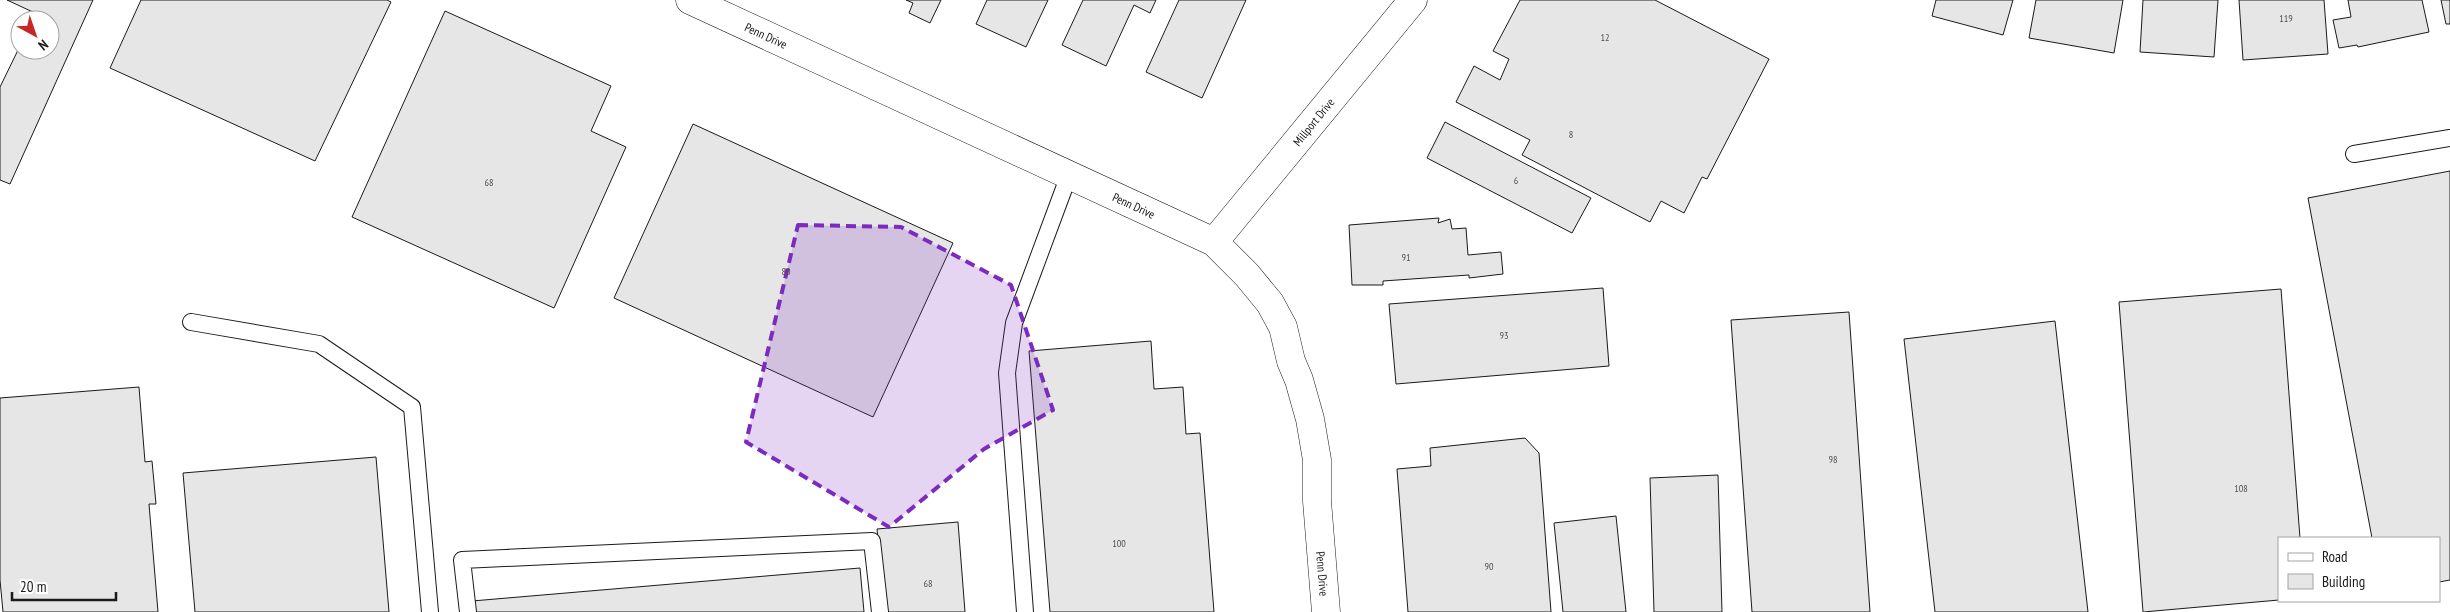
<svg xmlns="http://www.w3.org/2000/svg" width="2450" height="612" font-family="'PT Sans Narrow',sans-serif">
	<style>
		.building { fill: #e6e6e6; stroke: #1a1a1a }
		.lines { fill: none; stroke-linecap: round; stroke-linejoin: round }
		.lane-casing { stroke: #1a1a1a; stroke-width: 18 }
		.street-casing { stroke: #1a1a1a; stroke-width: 29 }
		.lane { stroke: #fff; stroke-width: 16 }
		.street { stroke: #fff; stroke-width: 28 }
		.marked { fill: #7b2cbf; fill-opacity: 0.2; stroke: #7b2cbf; stroke-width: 4; stroke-dasharray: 10 6; stroke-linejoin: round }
		.labels { text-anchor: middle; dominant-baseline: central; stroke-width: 4; stroke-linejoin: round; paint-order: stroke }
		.number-label { font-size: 10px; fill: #4d4d4d }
		.street-label { font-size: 12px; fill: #1a1a1a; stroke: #fff }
	</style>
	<rect width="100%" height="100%" fill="#fff"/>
	<!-- building -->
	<g class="building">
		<polygon points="7,0 93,0 10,184 0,180 0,87 20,46 20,50 50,50 50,20 32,20 35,13"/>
		<polygon points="141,0 387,0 391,2 315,161 110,68"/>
		<polygon points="906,0 941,0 930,23 909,13 913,3"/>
		<polygon points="987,0 1048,0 1026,47 976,24"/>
		<polygon points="1083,0 1156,0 1150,13 1134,5 1106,66 1062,45"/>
		<polygon points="1179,0 1246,0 1202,98 1146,72"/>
		<polygon points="1520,0 1655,0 1769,59 1707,179 1702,177 1684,213 1661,201 1650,222 1522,155 1530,140 1456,102 1474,66 1500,80 1509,59 1493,51"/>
		<polygon points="1936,0 2013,0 2003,35 1932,16"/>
		<polygon points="2036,0 2123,0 2114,53 2029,38"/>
		<polygon points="2143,0 2218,0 2214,57 2140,52"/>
		<polygon points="2239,0 2324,0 2328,54 2243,60"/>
		<polygon points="2348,0 2422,0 2429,32 2358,47 2357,45 2339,48 2333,20 2351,17"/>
		<polygon points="2441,0 2450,0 2450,24 2446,24"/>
		<polygon points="445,11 611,86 591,131 626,147 554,308 352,217"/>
		<polygon points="1445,122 1591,198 1572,233 1427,158"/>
		<polygon points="693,124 953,243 873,417 614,298"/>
		<polygon points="2450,171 2450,580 2439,582 2439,538 2372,538 2308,198"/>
		<polygon points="1439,218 1438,223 1450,219 1452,229 1466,228 1468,255 1501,252 1503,274 1469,278 1469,275 1383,281 1383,285 1352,285 1349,225"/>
		<polygon points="1603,288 1609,366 1396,384 1389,304"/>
		<polygon points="2281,289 2300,538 2279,538 2279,600 2143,612 2119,302"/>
		<polygon points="1849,312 1870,612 1752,612 1731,320"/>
		<polygon points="2055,321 2088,612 1935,612 1904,339"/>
		<polygon points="1151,341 1154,389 1183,387 1186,434 1200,433 1214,612 1050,612 1029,351"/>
		<polygon points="139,387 145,462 152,461 156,504 149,504 158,612 3,612 0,580 0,398"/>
		<polygon points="1525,438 1539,453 1551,612 1408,612 1397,469 1431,466 1430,448"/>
		<polygon points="376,457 389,612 195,612 183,473"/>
		<polygon points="1718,475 1722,612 1654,612 1650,478"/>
		<polygon points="1616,516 1626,612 1563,612 1554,523"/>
		<polygon points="958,522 965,612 885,612 877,529"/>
		<polygon points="860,568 864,612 473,612 472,601"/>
	</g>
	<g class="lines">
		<defs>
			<g id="lane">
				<polyline points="2354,154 2450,138"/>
				<polyline points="191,322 319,344 412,407 430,612"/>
				<polyline points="468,612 462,560 872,541 880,612"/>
				<polyline points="1025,612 1007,373 1014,323 1069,175"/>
			</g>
			<g id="street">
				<path id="s1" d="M690,0L1214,242L1247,275L1270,303L1283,327L1291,361L1299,380L1310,419L1317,460V501L1326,612"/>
				<path id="s2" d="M1214,242L1413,0"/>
			</g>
		</defs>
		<!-- lane casing -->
		<use href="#lane" class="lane-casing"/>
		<!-- street casing -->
		<use href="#street" class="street-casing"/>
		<!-- lane -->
		<use href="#lane" class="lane"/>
		<!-- street -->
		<use href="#street" class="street"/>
	</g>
	<!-- marked area -->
	<path class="marked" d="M798,225L901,227L1011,285L1053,410L984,449L889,527L746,442Z"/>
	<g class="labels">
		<!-- number labels -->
		<g class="number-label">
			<text x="2286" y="18">119</text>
			<text x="1605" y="37">12</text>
			<text x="1571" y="134">8</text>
			<text x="1516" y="180">6</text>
			<text x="489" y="182">68</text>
			<text x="1406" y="257">91</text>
			<text x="786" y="271">80</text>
			<text x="1504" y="335">93</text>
			<text x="1833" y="459">98</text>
			<text x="2241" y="488">108</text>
			<text x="1119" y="543">100</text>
			<text x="1489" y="566">90</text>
			<text x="928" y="583">68</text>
		</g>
		<!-- street labels -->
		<g class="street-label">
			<text stroke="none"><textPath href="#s1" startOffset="84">Penn Drive</textPath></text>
			<text stroke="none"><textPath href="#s2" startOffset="156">Millport Drive</textPath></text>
			<text stroke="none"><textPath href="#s1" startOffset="489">Penn Drive</textPath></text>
			<text stroke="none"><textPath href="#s1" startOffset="939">Penn Drive</textPath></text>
		</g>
	</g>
	<!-- legend -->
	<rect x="2278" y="537" width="162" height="65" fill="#ffffff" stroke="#a3a3a3"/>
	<rect x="2288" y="553" width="25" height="8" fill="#ffffff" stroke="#a3a3a3"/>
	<text x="2322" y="562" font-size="15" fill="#1a1a1a">Road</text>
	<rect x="2288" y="574" width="25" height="15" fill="#e6e6e6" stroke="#a3a3a3"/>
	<text x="2322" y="587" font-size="15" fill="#1a1a1a">Building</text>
	<!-- north arrow -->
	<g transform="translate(35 35) rotate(140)"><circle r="24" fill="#ffffff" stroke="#a3a3a3"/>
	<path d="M0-4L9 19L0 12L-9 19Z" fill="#c62828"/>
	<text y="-8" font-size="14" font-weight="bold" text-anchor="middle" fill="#1a1a1a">N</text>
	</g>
	<!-- scale -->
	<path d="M12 592v8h104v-8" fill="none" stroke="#1a1a1a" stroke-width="2.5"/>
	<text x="20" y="592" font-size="15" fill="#1a1a1a" stroke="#ffffff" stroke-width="4" paint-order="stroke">20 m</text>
</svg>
